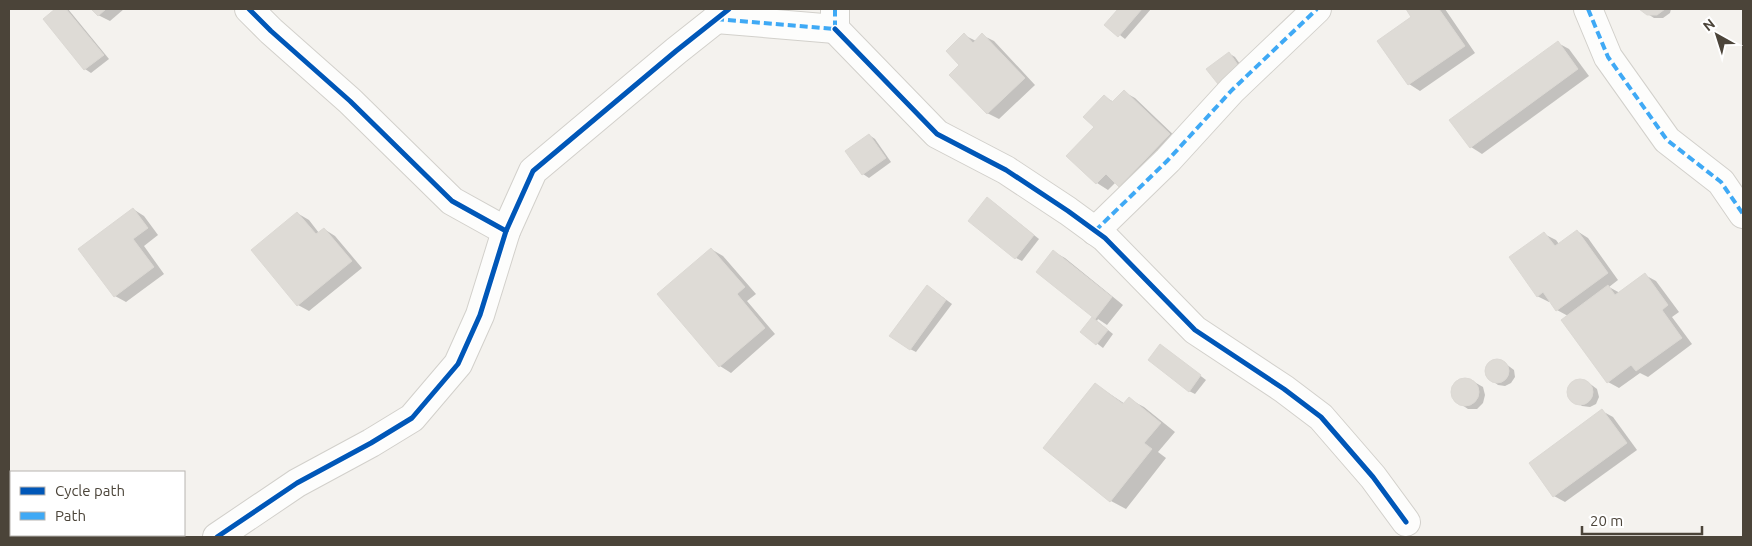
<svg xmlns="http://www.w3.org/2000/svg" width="1752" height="546" font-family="Ubuntu,sans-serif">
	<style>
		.shadow { fill: #0003 }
		.building { fill: #dedbd6; stroke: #dcd9d4 }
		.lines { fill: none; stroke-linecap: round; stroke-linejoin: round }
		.minor-casing { stroke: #d2d0cb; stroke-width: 30 }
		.minor { stroke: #fdfdfc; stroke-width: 28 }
		.quiet { stroke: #3fa9f5; stroke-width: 4; stroke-dasharray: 8 4; stroke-linecap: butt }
		.cycleway-casing { stroke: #fff; stroke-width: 8 }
		.cycleway { stroke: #0057b8; stroke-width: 5 }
	</style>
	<rect width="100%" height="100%" fill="#f4f2ee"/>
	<!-- shadow -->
	<g class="shadow">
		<polygon points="57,9 68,9 109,59 91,73 85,69 44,19"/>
		<polygon points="93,9 124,9 110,21 98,15"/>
		<polygon points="1119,9 1151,9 1125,39 1106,24"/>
		<polygon points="1407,9 1445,9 1475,53 1420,91 1409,84 1413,18"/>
		<polygon points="1640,9 1671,9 1670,13 1663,18 1654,18"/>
		<polygon points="964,35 976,41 982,35 994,41 1035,85 999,119 987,113 961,65"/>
		<polygon points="1558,43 1569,49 1589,76 1482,154 1471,147"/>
		<polygon points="1230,54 1235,57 1245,71 1224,87 1218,83"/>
		<polygon points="1124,92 1135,98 1180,141 1131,192 1116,182 1108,190 1097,183 1068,156 1096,127 1105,97 1114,102"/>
		<polygon points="869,135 875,139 891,162 869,178 863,174"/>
		<polygon points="993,202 1039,239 1022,261 1016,258"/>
		<polygon points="133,209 144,216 158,235 144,246 164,274 126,302 115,296"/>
		<polygon points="297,213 309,220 319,233 324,229 335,236 362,268 309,311 298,305"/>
		<polygon points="1577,231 1588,238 1618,280 1609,287 1620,293 1645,275 1656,281 1679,312 1672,317 1692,344 1648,377 1640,373 1619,388 1608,382 1568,316 1557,310 1551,301 1549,302 1537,296 1544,234 1556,240 1559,244"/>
		<polygon points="711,249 723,256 756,294 747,301 775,334 731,373 720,366"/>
		<polygon points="1054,252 1065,258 1123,305 1107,325 1098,319 1097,321 1113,334 1103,348 1082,332 1094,317"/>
		<polygon points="933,290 952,304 916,352 910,349"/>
		<polygon points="1166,349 1206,380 1195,394 1189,391"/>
		<polygon points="1496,360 1502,361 1514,370 1515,377 1511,383 1505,386 1498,385 1486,376 1485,369 1489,363"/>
		<polygon points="1469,379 1483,387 1485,395 1483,403 1477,409 1468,409 1462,405 1455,401 1452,393 1454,385 1460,380"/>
		<polygon points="1578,380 1585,380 1597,389 1599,397 1596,404 1590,407 1582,406 1570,398 1568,390 1571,383"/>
		<polygon points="1095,384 1125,404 1129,399 1144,407 1175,432 1158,452 1166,458 1126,509 1111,501 1044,448"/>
		<polygon points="1602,411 1613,417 1637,450 1565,502 1554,496"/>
	</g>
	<!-- building -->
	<g class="building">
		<polygon points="55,9 66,9 104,55 84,70 43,19"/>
		<polygon points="91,9 106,9 98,16"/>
		<polygon points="1118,9 1142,9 1118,37 1104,25"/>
		<polygon points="1406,9 1439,9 1465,46 1408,85 1377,41 1411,17"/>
		<polygon points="1639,9 1665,9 1657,15 1647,15"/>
		<polygon points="964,33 973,43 982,33 1025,78 987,114 949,75 959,65 946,51"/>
		<polygon points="1558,41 1578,69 1470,148 1449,120"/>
		<polygon points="1229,52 1240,68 1218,84 1206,69"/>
		<polygon points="1124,90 1170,134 1119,187 1106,174 1096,184 1066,156 1094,127 1083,117 1104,95 1112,102"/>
		<polygon points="869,134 886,158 862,175 845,151"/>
		<polygon points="987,197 1034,235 1015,259 968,221"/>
		<polygon points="133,208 148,228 133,239 154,267 114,297 78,249"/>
		<polygon points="297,212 316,234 324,228 352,261 297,306 251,250"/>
		<polygon points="1577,230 1608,273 1556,311 1543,292 1537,297 1509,257 1544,232 1555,246"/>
		<polygon points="711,248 745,287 737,294 765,328 719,367 657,294"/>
		<polygon points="1053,250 1112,297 1095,319 1036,272"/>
		<polygon points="1645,273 1668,305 1662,310 1682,338 1636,371 1631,365 1607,383 1561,320 1608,285 1615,295"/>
		<polygon points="927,285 946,300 910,350 889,336"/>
		<polygon points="1092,317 1108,330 1096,345 1080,332"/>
		<polygon points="1160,344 1201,375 1189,392 1148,360"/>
		<circle cx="1497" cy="371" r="12"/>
		<circle cx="1465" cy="392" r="14"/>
		<circle cx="1580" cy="392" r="13"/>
		<polygon points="1095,383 1123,404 1129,397 1161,423 1144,443 1152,449 1110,502 1043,448"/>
		<polygon points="1602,409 1627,443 1553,497 1529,463"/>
	</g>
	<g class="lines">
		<defs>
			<g id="minor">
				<polyline points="249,9 271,31 350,101 452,201 506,231"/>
				<polyline points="1588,9 1608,57 1667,140 1721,182 1743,214"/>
				<polyline points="716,19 835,29 835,9"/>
				<polyline points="835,29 937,134 1006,170 1068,211 1105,238 1195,330 1284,389 1321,417 1373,477 1406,522"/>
				<polyline points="1095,231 1168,160 1232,90 1317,9"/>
				<polyline points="217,537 297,483 371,443 412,418 458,364 480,315 506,231 533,171 676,51 729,9"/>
			</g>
		</defs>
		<!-- minor casing -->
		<use href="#minor" class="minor-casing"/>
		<!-- minor -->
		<use href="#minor" class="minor"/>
		<!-- quiet -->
		<g class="quiet">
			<polyline points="1588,9 1608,57 1667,140 1721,182 1743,214"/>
			<polyline points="716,19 835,29 835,9"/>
			<polyline points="1095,231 1168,160 1232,90 1317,9"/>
		</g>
		<defs>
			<g id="cycleway">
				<polyline points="249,9 271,31 350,101 452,201 506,231"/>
				<polyline points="835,29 937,134 1006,170 1068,211 1105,238 1195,330 1284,389 1321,417 1373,477 1406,522"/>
				<polyline points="217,537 297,483 371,443 412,418 458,364 480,315 506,231 533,171 676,51 729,9"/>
			</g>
		</defs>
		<!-- cycleway casing -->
		<use href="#cycleway" class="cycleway-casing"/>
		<!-- cycleway -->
		<use href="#cycleway" class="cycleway"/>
	</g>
	<!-- border -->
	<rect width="1752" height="546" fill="none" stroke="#4b4439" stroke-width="20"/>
	<!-- legend -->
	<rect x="10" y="471" width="175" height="65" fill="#ffffff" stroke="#b7b4b0"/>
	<rect x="20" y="487" width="25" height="8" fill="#0057b8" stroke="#b7b4b0"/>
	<text x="55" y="496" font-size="15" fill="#4b4439">Cycle path</text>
	<rect x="20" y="512" width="25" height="8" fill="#3fa9f5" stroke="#b7b4b0"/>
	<text x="55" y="521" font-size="15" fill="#4b4439">Path</text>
	<!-- north arrow -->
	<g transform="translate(1717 35) rotate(321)" stroke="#ffffff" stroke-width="4" paint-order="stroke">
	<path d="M0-4L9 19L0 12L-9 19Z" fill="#4b4439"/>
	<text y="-8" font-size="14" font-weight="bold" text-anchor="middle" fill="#4b4439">N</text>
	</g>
	<!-- scale -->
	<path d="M1582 526v8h120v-8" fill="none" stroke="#4b4439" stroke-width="2.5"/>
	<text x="1590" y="526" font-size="15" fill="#4b4439" stroke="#ffffff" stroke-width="4" paint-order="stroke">20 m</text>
</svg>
